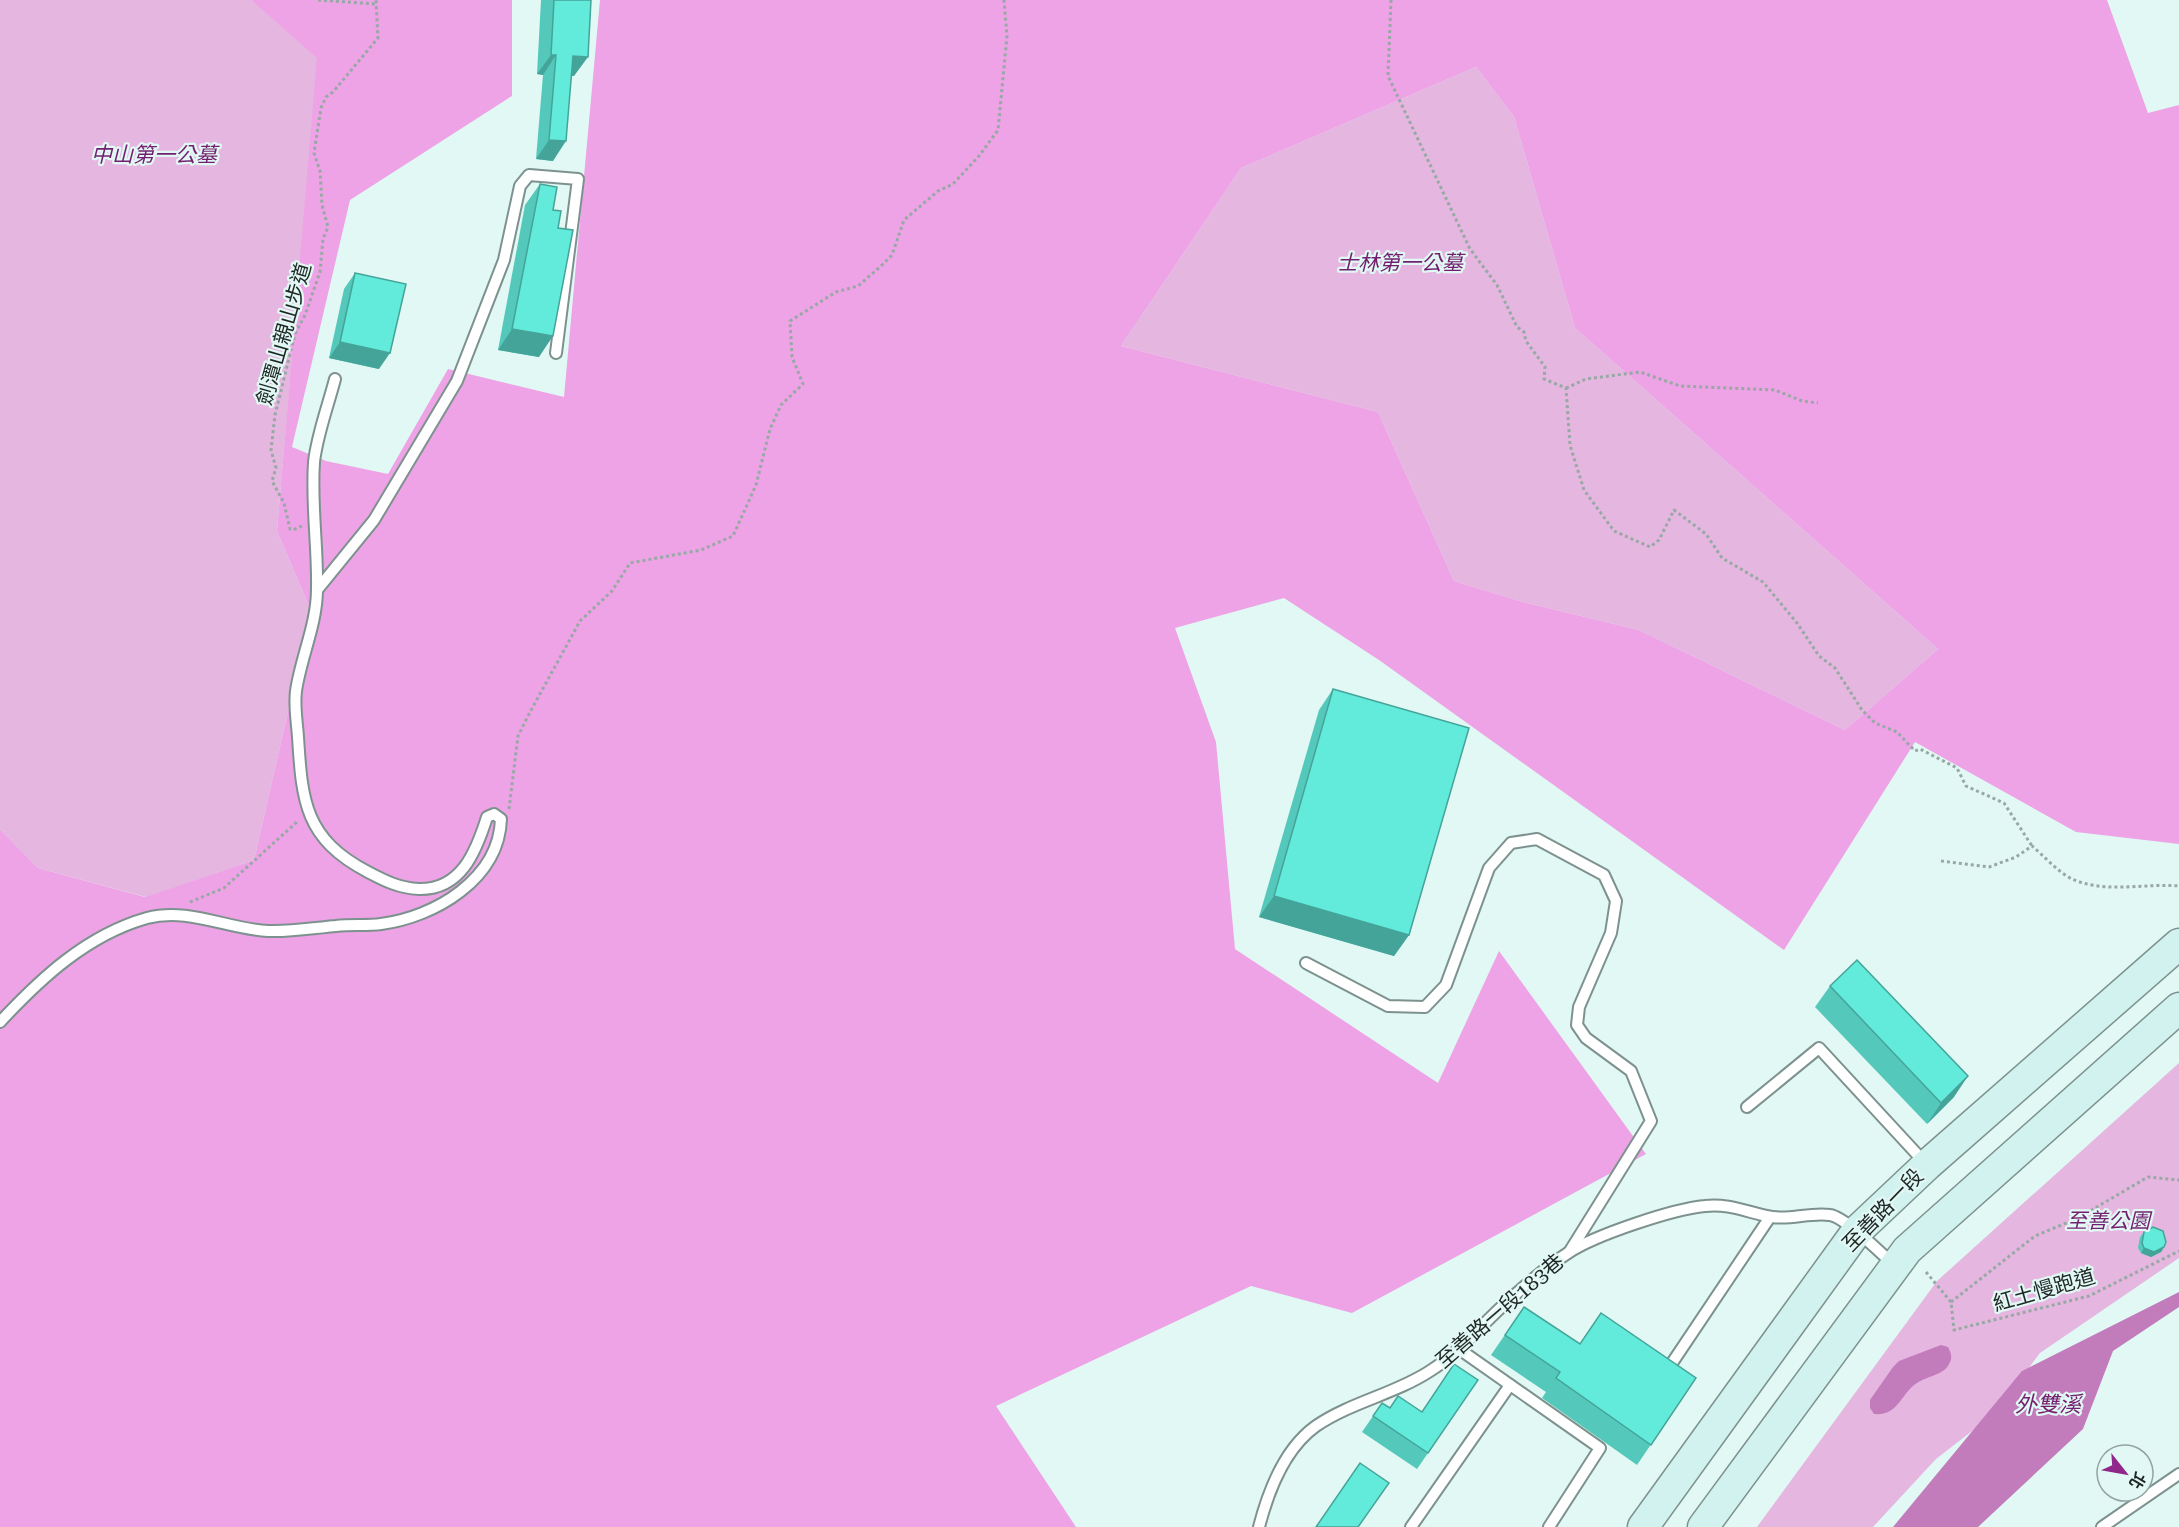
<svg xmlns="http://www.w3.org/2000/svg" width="2179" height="1527" font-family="'Roboto Serif','Noto Sans TC',serif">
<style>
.green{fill:#e5b6df}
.forest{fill:#eda3e5;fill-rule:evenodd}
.water{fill:#c27bbb}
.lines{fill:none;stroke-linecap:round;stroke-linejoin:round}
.lane-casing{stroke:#7d928e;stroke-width:14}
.secondary-casing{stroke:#7d928e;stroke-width:33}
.path{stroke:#98a8a5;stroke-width:3;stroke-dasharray:3 3;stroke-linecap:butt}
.lane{stroke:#fff;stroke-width:10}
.secondary{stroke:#d1f2ee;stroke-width:30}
.wall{fill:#54c9bb}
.shaded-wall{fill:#45a499}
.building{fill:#62eada;stroke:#45a499;stroke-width:1.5}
.labels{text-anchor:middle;stroke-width:4.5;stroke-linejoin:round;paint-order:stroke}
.park-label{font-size:21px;font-style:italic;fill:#731e6e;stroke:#e2f8f4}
.street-label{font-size:21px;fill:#1f2725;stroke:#e2f8f4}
.water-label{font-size:22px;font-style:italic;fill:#731f6e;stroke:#e2f8f4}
</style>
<rect width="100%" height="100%" fill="#e2f8f4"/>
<!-- green -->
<g class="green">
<path d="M 0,0 L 251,0 L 318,58 L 277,531 L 311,611 L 254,860 L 146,897 L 38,868 L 0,829 Z"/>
<path d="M 1476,67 L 1514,117 L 1575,328 L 1938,649 L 1845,730 L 1639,630 L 1523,602 L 1454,581 L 1378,412 L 1121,346 L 1241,168 Z"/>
<path d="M 2179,1063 L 2179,1258 L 2040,1353 L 1994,1414 L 1936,1459 L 1873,1527 L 1757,1527 L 1937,1281 Z"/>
</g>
<!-- forest -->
<path class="forest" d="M 251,0 L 512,0 L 512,96 L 350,200 L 292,447 L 326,461 L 388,474 L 448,369 L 564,397 L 600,0 L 2107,0 L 2148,113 L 2179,105 L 2179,844 L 2076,832 L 1915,742 L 1784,950 L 1379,660 L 1284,598 L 1175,628 L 1216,742 L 1235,949 L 1438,1083 L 1499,951 L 1646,1154 L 1352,1313 L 1251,1286 L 996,1406 L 1076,1527 L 0,1527 L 0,829 L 38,868 L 145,897 L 254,860 L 311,611 L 277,531 L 317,58 ZM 1476,67 L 1514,117 L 1575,328 L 1938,649 L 1845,730 L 1639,630 L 1523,602 L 1454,581 L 1378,412 L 1121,346 L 1241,168 Z"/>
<!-- water -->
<g class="water">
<path d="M 2179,1292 L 2179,1307 L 2113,1351 L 2083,1429 L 1978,1527 L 1893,1527 L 2022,1371 Z"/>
<path d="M 1941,1345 L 1948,1347 C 1951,1353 1953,1358 1949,1364 C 1944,1375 1927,1376 1917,1383 C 1900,1394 1899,1416 1874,1414 L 1870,1408 L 1870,1400 L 1893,1367 L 1899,1361 Z"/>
</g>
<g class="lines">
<defs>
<g id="lane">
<path d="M 317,590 L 374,520 L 457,381 L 504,260 L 520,186 L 529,175 L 578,179 L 556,353"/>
<path d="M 1306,963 L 1388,1006 L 1425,1007 L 1446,985 L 1489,868 L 1511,843 L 1537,839 L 1604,875 L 1616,901 L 1611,933 L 1579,1007 L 1577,1025 L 1586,1038 L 1631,1071 L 1651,1121 L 1570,1251"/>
<path d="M 0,1022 C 41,978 87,935 147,918 C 188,907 227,929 268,931 C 290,932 313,928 336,926 C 351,924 367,926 381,924 C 435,917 499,879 501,819 L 494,814 L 487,817 C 476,852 461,890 419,889 C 399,888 385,881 368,872 C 305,839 302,802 298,737 C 297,722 294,706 296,691 C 301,657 317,624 317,589 C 318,547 311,505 314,462 C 317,435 328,406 335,379"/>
<path d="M 1747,1107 L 1819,1048 L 1927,1165"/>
<path d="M 1459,1349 L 1600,1448 L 1549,1527"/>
<path d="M 1668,1369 L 1770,1217"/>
<path d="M 1259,1527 C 1268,1492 1285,1448 1316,1426 C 1351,1402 1395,1394 1430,1371 C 1460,1352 1482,1324 1508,1301 C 1527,1284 1546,1267 1568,1253 C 1595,1235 1673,1209 1705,1206 C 1729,1203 1749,1213 1772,1217 C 1791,1220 1811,1212 1830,1215 C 1845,1217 1882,1254 1894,1265"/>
<path d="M 1411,1527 L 1510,1385"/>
<path d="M 2102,1527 L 2179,1474"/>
</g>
<g id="secondary">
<path d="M 1643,1527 L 1857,1231 L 1927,1165 L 2179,944"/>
<path d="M 1703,1527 L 1907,1250 L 2179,1008"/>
</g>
</defs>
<!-- lane casing -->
<use href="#lane" class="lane-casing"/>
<!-- secondary casing -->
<use href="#secondary" class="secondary-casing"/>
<!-- path -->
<g class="path">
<path d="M 318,0 L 376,4"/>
<path d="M 1391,0 L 1388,76 L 1470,249 L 1497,285 L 1517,327 L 1524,332 L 1526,341 L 1545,367 L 1544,379 L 1566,388 L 1570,445 L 1584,490 L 1614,531 L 1650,547 L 1659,540 L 1674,510 L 1706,534 L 1722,558 L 1763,582 L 1797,623 L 1819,656 L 1835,668 L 1862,710 L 1875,723 L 1897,732 L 1915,751 L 1920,749 L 1957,768 L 1966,786 L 2004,803 L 2032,846"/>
<path d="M 1566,388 L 1586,379 L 1640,372 L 1680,386 L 1775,390 L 1802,401 L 1818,403"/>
<path d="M 302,526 L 293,530 L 290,529 L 284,503 L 272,481 L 276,468 L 271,450 L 275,415 L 295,334 L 305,315 L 320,272 L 323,239 L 328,227 L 322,205 L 320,171 L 314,153 L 321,108 L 326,97 L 333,92 L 378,38 L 376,0"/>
<path d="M 509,809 L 518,736 L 529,714 L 580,621 L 612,591 L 630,563 L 701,550 L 733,536 L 756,485 L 770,429 L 781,405 L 803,384 L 792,357 L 790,321 L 836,292 L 858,286 L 881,266 L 892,255 L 904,220 L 938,191 L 953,184 L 979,156 L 998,130 L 1007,36 L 1004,0"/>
<path d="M 1941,861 L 1989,867 L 2016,857 L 2032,846 C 2044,856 2058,872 2072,879 C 2106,894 2144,883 2179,886"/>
<path d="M 190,902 L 224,888 L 299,820"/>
<path d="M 1926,1272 L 1951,1302 L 1954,1330 L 2089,1296 L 2179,1251"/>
<path d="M 1951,1302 L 2035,1236 L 2078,1218 L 2148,1177 L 2179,1180"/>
</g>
<!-- lane -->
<use href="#lane" class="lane"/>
<!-- secondary -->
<use href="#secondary" class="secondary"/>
</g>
<!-- wall -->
<g class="wall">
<path d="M 541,0 L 591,0 L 574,76 L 572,76 L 553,161 L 536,159 L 543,75 L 537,74 Z"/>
<path d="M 540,184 L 553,210 L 539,357 L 498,350 L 525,205 Z"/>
<path d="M 355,273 L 379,369 L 329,358 L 344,289 Z"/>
<path d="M 1333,689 L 1409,935 L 1394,956 L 1259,917 L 1319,710 Z"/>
<path d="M 1830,986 L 1954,1097 L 1927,1124 L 1815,1007 Z"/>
<path d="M 2144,1232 L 2164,1247 L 2161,1252 L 2151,1257 L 2141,1253 L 2138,1248 L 2140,1237 Z"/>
<path d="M 1524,1307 L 1579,1344 L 1696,1378 L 1637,1465 L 1542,1398 L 1546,1392 L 1491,1355 Z"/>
<path d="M 1478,1380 L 1417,1469 L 1362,1432 L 1382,1403 L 1389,1408 L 1422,1412 Z"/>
</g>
<!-- shaded-wall -->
<g class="shaded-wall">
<path d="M 551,55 L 556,55 L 543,75 L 537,74 Z"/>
<path d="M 573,56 L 588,57 L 574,76 L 560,75 Z"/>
<path d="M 549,140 L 566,141 L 553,161 L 536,159 Z"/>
<path d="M 512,329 L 553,336 L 539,357 L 498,350 Z"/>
<path d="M 340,342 L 390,353 L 379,369 L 329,358 Z"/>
<path d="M 1274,896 L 1409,935 L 1394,956 L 1259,917 Z"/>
<path d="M 1968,1076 L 1954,1097 L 1927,1124 L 1941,1103 Z"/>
<path d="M 2164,1247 L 2161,1252 L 2151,1257 L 2141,1253 L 2144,1248 Z"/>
</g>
<!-- building -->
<g class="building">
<path d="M 554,0 L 591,0 L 588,57 L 573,56 L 566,141 L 549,140 L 556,55 L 551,55 Z"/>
<path d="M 540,184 L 557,187 L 553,210 L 561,211 L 558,228 L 573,230 L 553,336 L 512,329 Z"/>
<path d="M 355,273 L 406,284 L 390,353 L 340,342 Z"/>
<path d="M 1333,689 L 1469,728 L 1409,935 L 1274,896 Z"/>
<path d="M 1857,960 L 1968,1076 L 1941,1103 L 1830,986 Z"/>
<path d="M 2153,1227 L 2163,1231 L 2166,1242 L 2164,1247 L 2154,1252 L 2144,1248 L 2142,1243 L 2144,1232 Z"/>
<path d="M 1524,1307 L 1580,1344 L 1601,1313 L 1696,1378 L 1651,1445 L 1556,1378 L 1560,1372 L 1505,1335 Z"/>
<path d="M 1454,1364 L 1478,1380 L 1428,1453 L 1373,1416 L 1382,1403 L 1390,1408 L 1398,1396 L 1422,1412 Z"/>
<path d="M 1360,1463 L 1389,1483 L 1358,1527 L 1316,1527 Z"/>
</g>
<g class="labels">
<!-- park labels -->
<g class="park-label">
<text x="154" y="162">中山第一公墓</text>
<text x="1400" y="270">士林第一公墓</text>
<text x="2108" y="1228">至善公園</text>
</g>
<!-- street labels -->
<g class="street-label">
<text transform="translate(284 334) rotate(-74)" y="7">劍潭山親山步道</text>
<text transform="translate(1883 1210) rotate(-46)" y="7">至善路一段</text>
<text transform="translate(2044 1290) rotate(-16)" y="7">紅土慢跑道</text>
<text transform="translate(1500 1311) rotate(-41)" y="7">至善路一段183巷</text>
</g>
<!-- water labels -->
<g class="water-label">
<text x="2048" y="1412">外雙溪</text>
</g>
</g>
<!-- north arrow -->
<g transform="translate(2125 1473) rotate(121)"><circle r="28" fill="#e2f8f4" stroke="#94a4a1" stroke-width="1.5"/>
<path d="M0-4.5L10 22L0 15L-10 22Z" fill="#90278b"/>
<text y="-9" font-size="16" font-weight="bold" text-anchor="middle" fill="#1f2725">北</text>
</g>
</svg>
